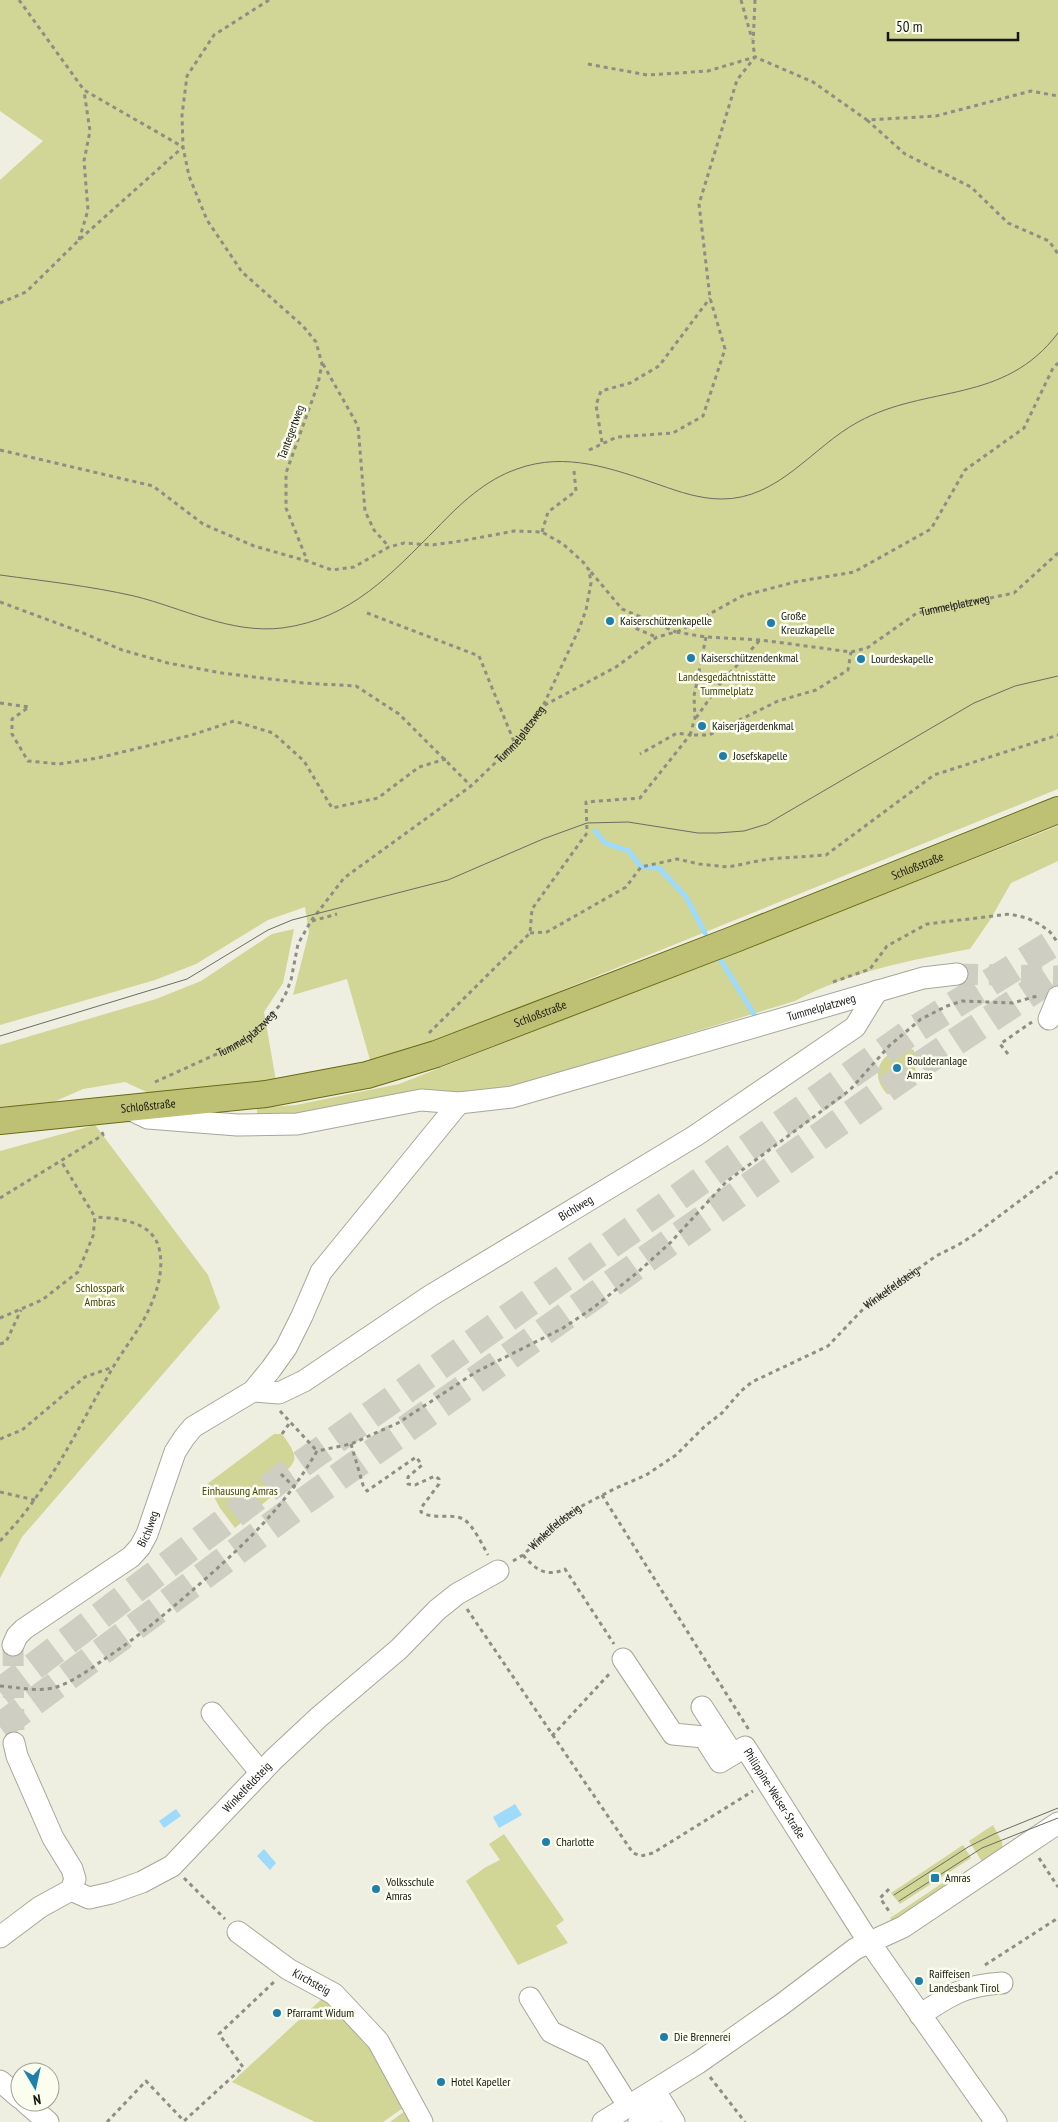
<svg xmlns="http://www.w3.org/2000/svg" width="1058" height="2122" font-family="'PT Sans Narrow',sans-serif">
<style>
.green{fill:#d1d596}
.water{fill:#9ddafb}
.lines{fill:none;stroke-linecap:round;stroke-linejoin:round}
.stream{stroke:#9ddafb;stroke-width:5}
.minor-tunnel{stroke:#cecfc2;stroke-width:21;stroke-dasharray:21 11;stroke-linecap:butt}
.highway-tunnel{stroke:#cecfc2;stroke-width:28;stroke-dasharray:28 14;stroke-linecap:butt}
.minor-casing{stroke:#a6a799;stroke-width:23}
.major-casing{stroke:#686a15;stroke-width:28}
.path{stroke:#8d8e84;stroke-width:3;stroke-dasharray:4 4;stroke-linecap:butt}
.minor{stroke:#fff;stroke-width:21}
.major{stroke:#bec073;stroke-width:26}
.tram{stroke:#6c6d64;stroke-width:1}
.poi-dot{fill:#1c80ab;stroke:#fbfdee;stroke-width:2}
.labels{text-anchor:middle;stroke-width:5;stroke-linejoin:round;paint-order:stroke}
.street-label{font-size:12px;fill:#171813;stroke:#fbfdee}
.poi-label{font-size:12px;fill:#171813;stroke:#fbfdee;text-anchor:start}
.park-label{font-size:12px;fill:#424409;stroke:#fbfdee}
</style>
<rect width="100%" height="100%" fill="#eeefe1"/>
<!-- green -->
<g class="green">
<path d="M 0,0 L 1058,0 L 1058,789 L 429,1044 L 370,1060 L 347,979 L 293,995 L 309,932 L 305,907 L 268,920 L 196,964 L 155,980 L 0,1025 L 0,180 L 43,141 L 0,111 Z"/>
<path d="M 1058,826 L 1058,861 L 1011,883 L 990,920 L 970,949 C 911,960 848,972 795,1001 L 498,1092 L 301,1117 L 257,1118 L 257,1108 L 296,1105 L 399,1084 Z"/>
<path d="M 294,929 L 283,983 L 264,1012 L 276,1081 L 151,1094 L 125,1082 L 83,1089 L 49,1104 L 0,1107 L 0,1045 L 156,999 L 201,981 L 272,934 Z"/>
<path d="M 907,1048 L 914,1050 L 914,1065 L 917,1073 C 911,1086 901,1094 887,1094 C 868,1073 881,1051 907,1048 Z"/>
<path d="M 95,1125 L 208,1275 L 220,1308 L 22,1537 L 0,1578 L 0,1151 Z"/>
<path d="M 274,1434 L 282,1434 C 297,1455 301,1461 279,1476 L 279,1490 L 235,1528 L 220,1508 L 207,1484 Z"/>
<path d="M 993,1825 L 1002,1842 L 1003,1851 L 983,1863 L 969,1841 Z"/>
<path d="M 504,1834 L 564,1920 L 556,1926 L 568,1943 L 518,1965 L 466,1881 L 486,1867 L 500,1860 L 489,1844 Z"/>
<path d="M 963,1845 L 971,1858 L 900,1904 L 891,1893 Z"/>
<path d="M 947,1880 L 951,1885 L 898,1921 L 892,1921 L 890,1918 Z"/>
<path d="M 326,1995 L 372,2043 L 403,2108 L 383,2122 L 315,2122 L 232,2082 Z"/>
<path d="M 405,2111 L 412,2122 L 390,2122 Z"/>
</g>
<!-- water -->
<g class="water">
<path d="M 515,1804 L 522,1815 L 499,1828 L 493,1817 Z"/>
<path d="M 176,1809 L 181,1816 L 164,1828 L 159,1821 Z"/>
<path d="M 264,1849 L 276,1863 L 270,1870 L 257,1856 Z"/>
</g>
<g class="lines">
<!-- stream -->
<g class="stream">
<path d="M 595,831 L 605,843 L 629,851 L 641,867 L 659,868 L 686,897 L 705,933"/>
<path d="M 720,959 L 757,1019"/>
</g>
<!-- minor-tunnel -->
<g class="minor-tunnel">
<path d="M 957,974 L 1058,976"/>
<path d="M 13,1645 L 14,1743"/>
</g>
<!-- highway-tunnel -->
<g class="highway-tunnel">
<path d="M 0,1692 L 286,1475 L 911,1032 L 1058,940"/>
<path d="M 0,1727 L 303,1502 L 919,1066 L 1058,974"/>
</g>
<defs>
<g id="minor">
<path d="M 1049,1019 L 1058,997"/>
<path id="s3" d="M 129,1109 L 148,1118 L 237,1125 L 297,1124 L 421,1100 L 459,1103 L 512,1097 L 923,978 L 957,974"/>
<path id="s4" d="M 253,1391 L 279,1393 L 304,1381 L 430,1296 L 695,1136 L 855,1027 L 877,991"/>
<path id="s5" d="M 13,1645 L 17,1636 L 24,1629 L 131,1557 L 140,1547 L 147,1534 L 175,1452 L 184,1438 L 193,1427 L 253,1391 L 271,1369 L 286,1348 L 302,1316 L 321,1272 L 459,1103"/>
<path id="s6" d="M 623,1659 L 673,1734 L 704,1737 L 720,1762 L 745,1747 L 863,1933 L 996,2122"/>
<path d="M 702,1707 L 730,1750"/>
<path d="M 212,1713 L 261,1773"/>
<path id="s7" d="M 71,1890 L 89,1898 L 111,1893 L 142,1882 L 172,1866 L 274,1759 L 319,1717 L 399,1649 L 437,1610 L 457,1594 L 498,1571"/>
<path id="s8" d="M 238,1932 L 288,1969 L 334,1994 L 378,2041 L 422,2122"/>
<path d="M 0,1937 L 40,1907 L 71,1890 L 75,1879 L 72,1869 L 53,1838 L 17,1756 L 14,1743"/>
<path d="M 530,1998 L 551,2032 L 595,2053 L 629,2107"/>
<path d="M 920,2015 C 950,1995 965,1985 1002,1983"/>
<path d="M 0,2081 L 20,2098"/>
<path d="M 655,2091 L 674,2122"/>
<path d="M 25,2102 L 48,2122"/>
<path d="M 603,2122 L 698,2063 L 781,2005 L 855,1949 L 903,1927 L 1058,1823"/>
<path d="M 639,2122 L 665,2107"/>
</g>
<g id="major">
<path id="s9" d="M 0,1121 L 266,1094 L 367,1075 L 436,1054 L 735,939 L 1058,810"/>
</g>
</defs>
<!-- minor casing -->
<use href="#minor" class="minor-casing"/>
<!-- major casing -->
<use href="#major" class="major-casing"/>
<!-- path -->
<g class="path">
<path d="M 19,0 L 84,90 L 183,147"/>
<path d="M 269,0 L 214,35 L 187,76 L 182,115 L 183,147 L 189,176 L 207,220 L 242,272 L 303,326 L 316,342 L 322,364 L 318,384 L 286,473 L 286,508 L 307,560"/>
<path d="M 741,0 L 752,39"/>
<path d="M 588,64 L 647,75 L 708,71 L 755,57 L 813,82 L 867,120 L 936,116 L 1031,91 L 1058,96"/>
<path d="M 867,120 L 905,154 L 971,187 L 1008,223 L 1049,241 L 1058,254"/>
<path d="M 79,240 L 88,210 L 84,161 L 90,131 L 84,91"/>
<path d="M 0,303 L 26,292 L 79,240 L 183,147"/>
<path d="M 323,364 L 358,426 L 365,511 L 374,530 L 389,547"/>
<path d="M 602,442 L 596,405 L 601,391 L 630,383 L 659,366 L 710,298"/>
<path d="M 0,450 L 153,486 L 203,524 L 254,546 L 307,561 L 332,570 L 354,567 L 389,547 L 404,543 L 432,545 L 461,541 L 514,531 L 542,532 L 563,544 L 583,562 L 589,570 L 591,583 L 586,610 L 579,629 L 543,706"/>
<path d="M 589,450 L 617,437 L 673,433 L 703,416 L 725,349 L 710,298 L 699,204 L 737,80 L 755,57 L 753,45 L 755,0"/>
<path d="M 542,532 L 548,512 L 576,491 L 574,471"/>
<path d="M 591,572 L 622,609 L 676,632"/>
<path d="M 0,602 L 81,632 L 122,650 L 168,663 L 222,673 L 303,683 L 356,686 L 399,714 L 471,786"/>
<path d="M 367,613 L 479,656 L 515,744"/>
<path d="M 621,622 L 656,637"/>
<path d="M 677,632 L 742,596 L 795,582 L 854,572 L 931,529 L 965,470 L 1024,428 L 1053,368 L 1058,363"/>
<path d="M 706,637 L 694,696 L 695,718 L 690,735 L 709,735 L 778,701 L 816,690 L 848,670 L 851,652"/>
<path d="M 0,703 L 29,707 L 12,719 L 12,734 L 28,761 L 59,764 L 98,758 L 192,735 L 234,721 L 273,733 L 304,761 L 332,808 L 378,798 L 419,767 L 446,759"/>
<path d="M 696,718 L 719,685 L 760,640"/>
<path d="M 312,921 L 337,914"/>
<path d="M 530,933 L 547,932 L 626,887 L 641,867 L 677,859 L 699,864 L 728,867 L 768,859 L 826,855 L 934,775 L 1058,735"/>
<path d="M 833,982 L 870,969 L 887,946 L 927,924 L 1010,914 L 1027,918 L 1041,925 L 1050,932 L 1058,943"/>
<path d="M 429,1033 L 530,933 L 532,909 L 587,833 L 586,802 L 640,798 L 690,735 L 677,733 L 640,754"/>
<path d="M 1008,1054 L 1000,1044 L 1032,1022"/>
<path id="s1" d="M 155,1082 L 230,1048 L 249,1037 L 264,1023 L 279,1006 L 286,993 L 291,980 L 298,944 L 311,921 L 344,878 L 471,786 L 515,744 L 543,706 L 616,667 L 657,637 L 676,632 L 706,637 L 761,640 L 851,652 L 867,648 L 917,613 L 1014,593 L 1058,553"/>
<path d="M 0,1198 L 103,1135 L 102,1132"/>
<path d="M 0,1318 L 42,1300 L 78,1272 L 93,1236 L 95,1217 L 61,1161"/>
<path d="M 0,1344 L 6,1342 L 21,1310"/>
<path d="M 280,1411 L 317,1451"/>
<path d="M 282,1434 L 291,1421"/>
<path d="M 0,1439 L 22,1430 L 85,1377 L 113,1367"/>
<path d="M 351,1444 L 363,1485 L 367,1491 L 416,1457 L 422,1465 L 408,1477 L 408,1484 L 415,1485 L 435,1476 L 439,1479 L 439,1484 L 421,1508 L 421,1512 C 433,1520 451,1513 463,1519 C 472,1523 483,1546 488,1555"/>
<path d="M 281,1474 L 295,1488"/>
<path d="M 0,1492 L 35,1500"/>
<path d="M 602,1495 L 749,1730"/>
<path d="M 0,1541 C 12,1528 24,1515 34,1500 C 64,1460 87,1412 112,1369 C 124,1348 140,1330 150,1307 C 158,1289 164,1268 159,1248 C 152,1221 118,1218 95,1217"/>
<path d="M 523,1555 C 535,1569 546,1578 565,1569 L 614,1644"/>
<path id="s2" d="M 513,1561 L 523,1555 L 556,1524 L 578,1508 L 616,1488 L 646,1475 L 676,1455 L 705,1426 L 722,1413 L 741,1391 L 752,1382 L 828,1346 L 866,1306 L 936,1256 L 958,1245 L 974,1235 L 1058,1172"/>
<path d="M 467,1609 L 633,1853 L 641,1856 L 653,1853 L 753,1791"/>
<path d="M 0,1686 C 18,1687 35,1692 53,1688 C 72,1683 90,1669 106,1658 C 141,1635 171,1609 202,1582 C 248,1541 286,1505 317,1451 L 351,1444 L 398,1423 L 476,1372 L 563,1328 L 593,1308 L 638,1272 L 670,1243 L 726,1182 L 850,1090 L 889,1046 L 921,1019 L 947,1006 L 962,1001 L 1013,1003 L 1037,996"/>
<path d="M 552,1736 L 611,1672"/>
<path d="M 1039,1858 L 1058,1887"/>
<path d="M 184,1878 L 225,1919"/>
<path d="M 889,1889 L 880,1898 L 891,1914"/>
<path d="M 985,1965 L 1058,1918"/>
<path d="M 710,2077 L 745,2122"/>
<path d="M 107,2122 L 146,2081 L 184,2121 L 243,2067 L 219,2034 L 275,1981"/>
</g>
<!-- minor -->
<use href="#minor" class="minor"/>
<!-- major -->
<use href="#major" class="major"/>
<!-- tram -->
<g class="tram">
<path d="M 0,575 C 44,581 90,586 134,596 C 183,608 230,634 282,628 C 351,619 391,574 437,528 C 460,504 485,480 517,469 C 566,451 613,469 660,485 C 680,492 700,499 722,499 C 779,499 812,447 858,422 C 927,384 1004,405 1058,333"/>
<path d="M 0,1036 L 187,979 L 268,930 L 292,920 L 448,880 L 543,839 L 587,823 L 628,822 L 698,833 L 717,833 L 744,831 L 767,824 L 974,703 L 1015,686 L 1058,676"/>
<path d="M 894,1895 L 968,1847 L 994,1834 L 1058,1808"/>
<path d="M 899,1901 L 982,1848 L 1058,1818"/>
</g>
</g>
<!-- markers -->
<g class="poi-dot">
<circle cx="610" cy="621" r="5"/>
<circle cx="771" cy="623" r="5"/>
<circle cx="691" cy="658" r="5"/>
<circle cx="861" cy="659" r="5"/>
<circle cx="702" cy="726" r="5"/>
<circle cx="723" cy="756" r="5"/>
<circle cx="897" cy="1068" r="5"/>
<circle cx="546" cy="1842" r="5"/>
<rect x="930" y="1873" width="10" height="10" rx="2.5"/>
<circle cx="376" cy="1889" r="5"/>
<circle cx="919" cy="1981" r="5"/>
<circle cx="277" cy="2013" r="5"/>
<circle cx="664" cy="2037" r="5"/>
<circle cx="441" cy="2082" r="5"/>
</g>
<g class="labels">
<!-- street labels -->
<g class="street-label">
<text transform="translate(291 432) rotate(-70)" y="4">Tantegertweg</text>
<text dy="4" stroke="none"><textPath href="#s1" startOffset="1004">Tummelplatzweg</textPath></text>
<text dy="4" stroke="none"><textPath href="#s1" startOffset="522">Tummelplatzweg</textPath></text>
<text dy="4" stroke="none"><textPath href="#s9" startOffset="959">Schloßstraße</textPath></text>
<text dy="4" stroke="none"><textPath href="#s3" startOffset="710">Tummelplatzweg</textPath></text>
<text dy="4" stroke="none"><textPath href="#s9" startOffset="554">Schloßstraße</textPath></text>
<text dy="4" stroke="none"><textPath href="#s1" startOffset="104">Tummelplatzweg</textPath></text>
<text dy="4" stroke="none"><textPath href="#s9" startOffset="149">Schloßstraße</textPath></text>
<text dy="4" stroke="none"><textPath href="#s4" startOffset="376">Bichlweg</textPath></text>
<text dy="4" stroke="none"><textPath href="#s2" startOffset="472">Winkelfeldsteig</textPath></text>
<text dy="4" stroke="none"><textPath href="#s5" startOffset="182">Bichlweg</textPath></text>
<text dy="4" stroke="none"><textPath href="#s2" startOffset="54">Winkelfeldsteig</textPath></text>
<text dy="4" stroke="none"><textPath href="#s7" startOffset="218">Winkelfeldsteig</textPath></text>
<text dy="4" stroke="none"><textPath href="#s6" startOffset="235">Philippine-Welser-Straße</textPath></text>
<text dy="4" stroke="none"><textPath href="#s8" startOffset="89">Kirchsteig</textPath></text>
</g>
<!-- poi labels -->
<g class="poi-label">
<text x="781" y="620">Große<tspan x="781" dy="14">Kreuzkapelle</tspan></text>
<text x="620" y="625">Kaiserschützenkapelle</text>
<text x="701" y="662">Kaiserschützendenkmal</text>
<text x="871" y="663">Lourdeskapelle</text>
<text x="712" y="730">Kaiserjägerdenkmal</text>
<text x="733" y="760">Josefskapelle</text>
<text x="907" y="1065">Boulderanlage<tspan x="907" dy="14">Amras</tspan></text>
<text x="556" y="1846">Charlotte</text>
<text x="945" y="1882">Amras</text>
<text x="386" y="1886">Volksschule<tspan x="386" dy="14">Amras</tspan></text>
<text x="929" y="1978">Raiffeisen<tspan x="929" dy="14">Landesbank Tirol</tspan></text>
<text x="287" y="2017">Pfarramt Widum</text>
<text x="674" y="2041">Die Brennerei</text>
<text x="451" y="2086">Hotel Kapeller</text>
</g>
<!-- park labels -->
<g class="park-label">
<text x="727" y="681">Landesgedächtnisstätte<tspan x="727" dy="14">Tummelplatz</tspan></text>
<text x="100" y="1292">Schlosspark<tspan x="100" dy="14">Ambras</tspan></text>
<text x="240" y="1495">Einhausung Amras</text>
</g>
</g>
<!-- north arrow -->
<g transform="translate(35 2087) rotate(171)"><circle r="24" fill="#fbfdee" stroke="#a0a196"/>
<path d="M0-4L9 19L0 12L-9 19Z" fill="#1c80ab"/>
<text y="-8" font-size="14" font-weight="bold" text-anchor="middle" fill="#171813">N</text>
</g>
<!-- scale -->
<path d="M888 32v8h130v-8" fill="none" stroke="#171813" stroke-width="2.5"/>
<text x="896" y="32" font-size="15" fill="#171813" stroke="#fbfdee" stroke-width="4" paint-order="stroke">50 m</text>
</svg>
